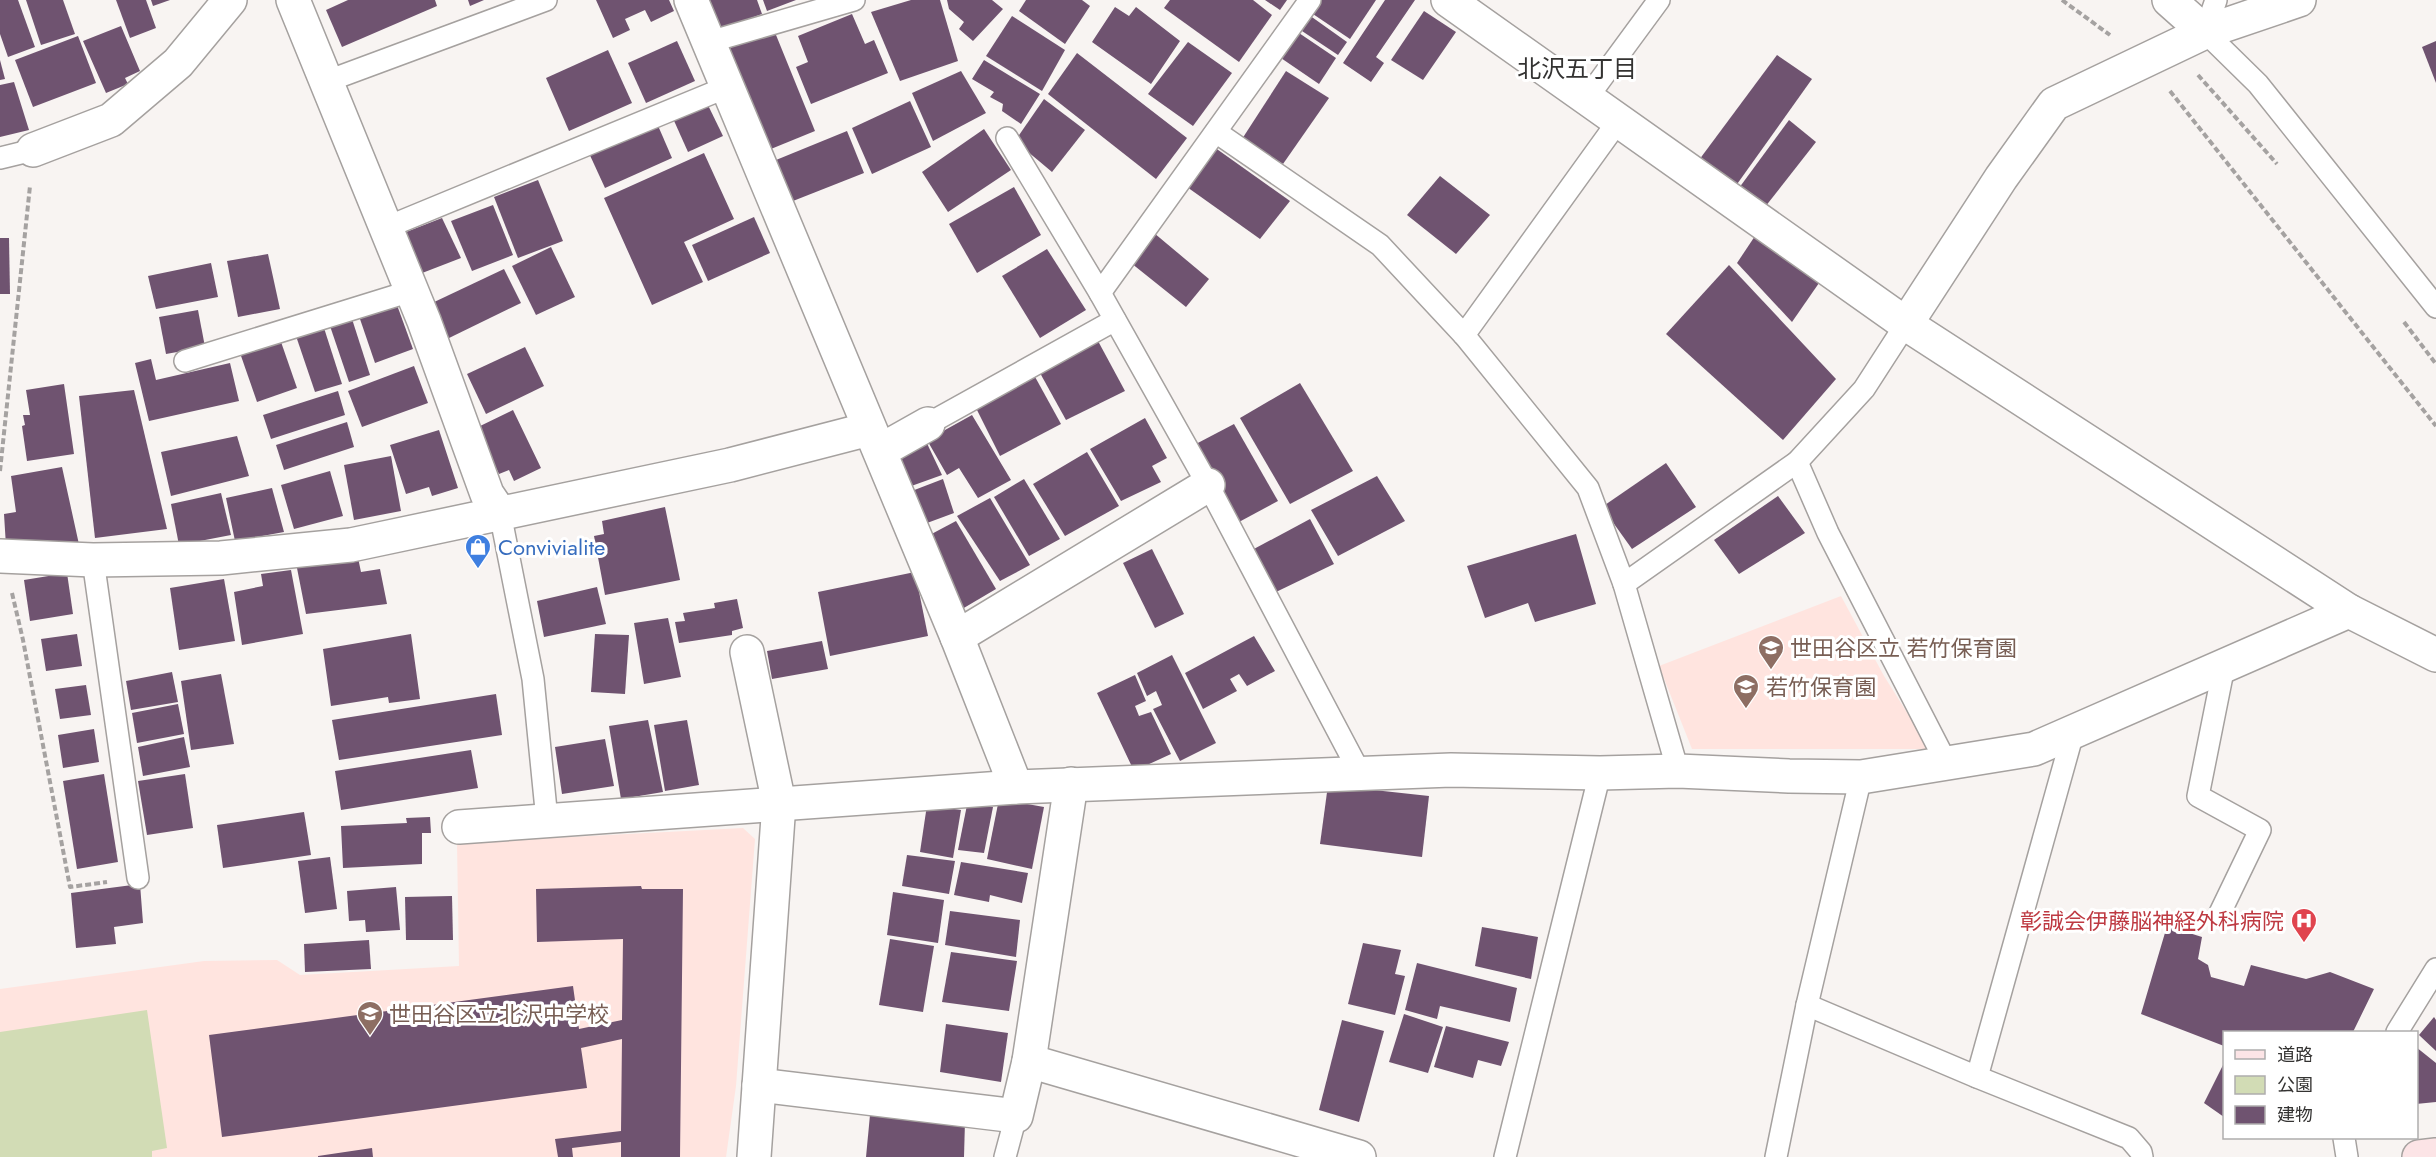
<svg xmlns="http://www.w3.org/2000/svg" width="2436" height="1157" font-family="Jost,'Noto Sans JP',sans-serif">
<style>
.education{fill:#ffe4df}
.green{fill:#d2dcb5}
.building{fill:#6f5370}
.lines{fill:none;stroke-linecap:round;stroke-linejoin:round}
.lane-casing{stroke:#a5a19f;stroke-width:24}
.street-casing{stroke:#a5a19f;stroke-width:36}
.secondary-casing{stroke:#a5a19f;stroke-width:36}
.path{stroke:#a5a2a1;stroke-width:4;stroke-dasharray:6 3;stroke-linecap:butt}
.lane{stroke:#fff;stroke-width:21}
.street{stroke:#fff;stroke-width:33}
.secondary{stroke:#fce4e6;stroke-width:33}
.labels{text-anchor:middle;stroke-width:6;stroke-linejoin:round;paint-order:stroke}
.shop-label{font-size:22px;fill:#366cbe;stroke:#fff;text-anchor:start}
.education-label{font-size:22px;fill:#785e54;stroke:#fff;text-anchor:start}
.health-label{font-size:22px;fill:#be3a42;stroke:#fff;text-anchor:end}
.neighbourhood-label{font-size:24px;fill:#343332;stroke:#fff}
</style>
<rect width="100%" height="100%" fill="#f8f4f2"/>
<!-- education -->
<g class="education">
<path d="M 1841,596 L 1884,676 L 1930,749 L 1692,749 L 1659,666 Z"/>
<path d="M 743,828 L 755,839 L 736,1086 L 726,1157 L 0,1157 L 0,989 L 204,961 L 277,960 L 300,975 L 459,966 L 457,843 Z"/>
</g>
<!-- green -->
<path class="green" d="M 147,1010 L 167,1148 L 152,1151 L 152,1157 L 0,1157 L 0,1032 Z"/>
<!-- building -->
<g class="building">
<path d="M 0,0 L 18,0 L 35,47 L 8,57 L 0,34 Z"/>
<path d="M 26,0 L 63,0 L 75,34 L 41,45 Z"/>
<path d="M 116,0 L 146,0 L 156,28 L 130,38 Z"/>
<path d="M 151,0 L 170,0 L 153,6 Z"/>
<path d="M 348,0 L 435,0 L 437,6 L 342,47 L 326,10 Z"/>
<path d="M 468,0 L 484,0 L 470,6 Z"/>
<path d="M 596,0 L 669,0 L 674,11 L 651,22 L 645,10 L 625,19 L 630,30 L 613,38 Z"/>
<path d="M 699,0 L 757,0 L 762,14 L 712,32 Z"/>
<path d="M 763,0 L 796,0 L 767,11 Z"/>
<path d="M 911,0 L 940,0 L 958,61 L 900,81 L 871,12 Z"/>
<path d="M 947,0 L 992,0 L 1003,9 L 973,41 L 959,29 L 964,22 L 949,9 Z"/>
<path d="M 1026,0 L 1082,0 L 1090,6 L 1065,44 L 1019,11 Z"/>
<path d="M 1170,0 L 1253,0 L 1272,15 L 1239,62 L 1164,8 Z"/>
<path d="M 1265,0 L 1287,0 L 1280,10 Z"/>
<path d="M 1318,0 L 1376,0 L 1350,39 L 1310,12 Z"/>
<path d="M 1385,0 L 1415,0 L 1376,57 L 1384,63 L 1371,82 L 1343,63 Z"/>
<path d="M 1115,7 L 1129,16 L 1136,7 L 1180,41 L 1151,84 L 1092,42 Z"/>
<path d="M 1424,11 L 1456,32 L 1423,80 L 1391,60 Z"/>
<path d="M 852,14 L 865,44 L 874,40 L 888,73 L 811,104 L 796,67 L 808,62 L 798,36 Z"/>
<path d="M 1309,15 L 1347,42 L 1338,55 L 1299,29 Z"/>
<path d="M 1012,16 L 1065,50 L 1042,91 L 986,56 Z"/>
<path d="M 121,26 L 140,71 L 125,78 L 128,84 L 106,93 L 83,41 Z"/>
<path d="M 774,30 L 815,131 L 766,151 L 725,50 Z"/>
<path d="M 1296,31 L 1336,58 L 1319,84 L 1278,56 Z"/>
<path d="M 78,36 L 96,83 L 33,107 L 15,60 Z"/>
<path d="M 677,41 L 695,81 L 646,103 L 628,63 Z"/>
<path d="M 2436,41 L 2436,83 L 2422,47 Z"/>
<path d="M 1188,42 L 1232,73 L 1193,126 L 1148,94 Z"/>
<path d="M 608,50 L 632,103 L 569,131 L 546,78 Z"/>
<path d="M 1077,53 L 1187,138 L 1156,179 L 1048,94 Z"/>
<path d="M 1777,55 L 1812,79 L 1735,187 L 1699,160 Z"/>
<path d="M 0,60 L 5,79 L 0,80 Z"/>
<path d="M 984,60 L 1040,94 L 1021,124 L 1002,111 L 1003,104 L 990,97 L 994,92 L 972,79 Z"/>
<path d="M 961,71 L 986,113 L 933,141 L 912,93 Z"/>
<path d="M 1286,71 L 1329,98 L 1283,164 L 1242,139 Z"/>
<path d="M 14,82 L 29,130 L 0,137 L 0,85 Z"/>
<path d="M 705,99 L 723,136 L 688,152 L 671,114 Z"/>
<path d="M 1044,99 L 1085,130 L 1052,172 L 1015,141 Z"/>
<path d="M 910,101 L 931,147 L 872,174 L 852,128 Z"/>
<path d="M 1789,120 L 1816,142 L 1765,207 L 1739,188 Z"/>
<path d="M 656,121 L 672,158 L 605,188 L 588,151 Z"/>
<path d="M 984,129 L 1011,170 L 948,212 L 922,172 Z"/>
<path d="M 847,131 L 864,173 L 793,201 L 776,160 Z"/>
<path d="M 1214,147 L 1290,201 L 1260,239 L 1187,187 Z"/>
<path d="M 704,153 L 734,219 L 684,242 L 703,282 L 652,305 L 604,198 Z"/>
<path d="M 1440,176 L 1490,215 L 1456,254 L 1407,215 Z"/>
<path d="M 538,180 L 563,241 L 518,258 L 494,197 Z"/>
<path d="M 1014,187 L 1041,235 L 977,273 L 949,224 Z"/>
<path d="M 493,205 L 513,255 L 472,271 L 451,221 Z"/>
<path d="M 754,217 L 770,253 L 708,281 L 692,245 Z"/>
<path d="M 442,218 L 461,258 L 417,275 L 401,234 Z"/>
<path d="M 1154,233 L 1209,279 L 1186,307 L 1131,263 Z"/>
<path d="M 1755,236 L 1819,283 L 1792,322 L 1737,263 Z"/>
<path d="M 0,238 L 9,238 L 10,294 L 0,294 Z"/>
<path d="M 551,247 L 575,297 L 536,315 L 512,266 Z"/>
<path d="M 1047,249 L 1086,310 L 1040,338 L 1002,276 Z"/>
<path d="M 268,254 L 280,309 L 238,317 L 227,261 Z"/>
<path d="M 211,263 L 218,297 L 156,309 L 148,276 Z"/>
<path d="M 1729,265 L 1836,379 L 1783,440 L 1666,334 Z"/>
<path d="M 504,269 L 521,303 L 447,339 L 430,304 Z"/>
<path d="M 397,305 L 413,349 L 375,363 L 360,319 Z"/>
<path d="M 198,310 L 205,347 L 166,354 L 159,317 Z"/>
<path d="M 352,319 L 370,375 L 349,382 L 330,326 Z"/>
<path d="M 324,328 L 342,384 L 315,392 L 296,336 Z"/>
<path d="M 280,339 L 297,388 L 257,402 L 240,353 Z"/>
<path d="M 1098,341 L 1125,391 L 1066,420 L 1040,373 Z"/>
<path d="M 525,347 L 544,386 L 486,414 L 467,374 Z"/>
<path d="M 151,359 L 156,380 L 230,363 L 239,401 L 149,421 L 135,363 Z"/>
<path d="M 414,366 L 428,403 L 362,427 L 348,391 Z"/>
<path d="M 1034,375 L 1061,424 L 1000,456 L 976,408 Z"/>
<path d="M 1300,383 L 1353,471 L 1290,504 L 1240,418 Z"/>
<path d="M 64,384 L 74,454 L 27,461 L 22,426 L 25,425 L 23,415 L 30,415 L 26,390 Z"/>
<path d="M 134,390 L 167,529 L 95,538 L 79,396 Z"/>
<path d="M 338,391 L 345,415 L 271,439 L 263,415 Z"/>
<path d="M 513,410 L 541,468 L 514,481 L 509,470 L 499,474 L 476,428 Z"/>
<path d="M 972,415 L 1011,480 L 978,498 L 959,468 L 947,475 L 927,440 Z"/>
<path d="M 1145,418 L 1167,458 L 1152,466 L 1161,482 L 1121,501 L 1090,449 Z"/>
<path d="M 347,422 L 354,447 L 284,470 L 276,445 Z"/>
<path d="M 1234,424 L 1278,501 L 1239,522 L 1194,445 Z"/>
<path d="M 439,430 L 458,488 L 432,496 L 429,487 L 406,494 L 390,445 Z"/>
<path d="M 923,435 L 942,475 L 903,489 L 887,454 Z"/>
<path d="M 237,436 L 249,476 L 171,496 L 161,452 Z"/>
<path d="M 1087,452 L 1119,506 L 1065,536 L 1033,484 Z"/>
<path d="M 391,456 L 401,511 L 354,520 L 344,465 Z"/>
<path d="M 1666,463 L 1696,507 L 1632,549 L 1602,507 Z"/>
<path d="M 62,467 L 80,549 L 6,546 L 4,514 L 16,512 L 11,476 Z"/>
<path d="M 330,471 L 343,516 L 294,529 L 281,485 Z"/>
<path d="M 1377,476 L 1405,521 L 1338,556 L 1311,510 Z"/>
<path d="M 943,479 L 954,513 L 919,526 L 904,494 Z"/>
<path d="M 1024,479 L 1060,539 L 1029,556 L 994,497 Z"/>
<path d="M 272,488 L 284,532 L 235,541 L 226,498 Z"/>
<path d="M 221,493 L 231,535 L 179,545 L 171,504 Z"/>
<path d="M 1778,496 L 1805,533 L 1739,574 L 1714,540 Z"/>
<path d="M 990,498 L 1030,565 L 1000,581 L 957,516 Z"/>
<path d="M 665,507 L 680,580 L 605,595 L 594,536 L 604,534 L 602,521 Z"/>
<path d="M 1310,519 L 1334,564 L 1276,592 L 1252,550 Z"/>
<path d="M 956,521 L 996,589 L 957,612 L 924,538 Z"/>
<path d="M 1576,534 L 1596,604 L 1535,622 L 1528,603 L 1485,618 L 1467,566 Z"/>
<path d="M 1152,549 L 1184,614 L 1155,628 L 1123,563 Z"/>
<path d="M 357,553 L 361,572 L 380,569 L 387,604 L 306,614 L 296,563 Z"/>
<path d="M 291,570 L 303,634 L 242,645 L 234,592 L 263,586 L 261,574 Z"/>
<path d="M 915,572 L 928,636 L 830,656 L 818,592 Z"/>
<path d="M 67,573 L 73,614 L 30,621 L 24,580 Z"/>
<path d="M 224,579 L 235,641 L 179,650 L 170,588 Z"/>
<path d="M 597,587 L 606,624 L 544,637 L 537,601 Z"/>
<path d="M 737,599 L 743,628 L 732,631 L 732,635 L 679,643 L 675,622 L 685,621 L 683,613 L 715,608 L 714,603 Z"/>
<path d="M 668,618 L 681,677 L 644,684 L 634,623 Z"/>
<path d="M 77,634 L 82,666 L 46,671 L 41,639 Z"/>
<path d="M 411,634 L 420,699 L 389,703 L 388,697 L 331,706 L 323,649 Z"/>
<path d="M 595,634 L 629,635 L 625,694 L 591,692 Z"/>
<path d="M 1254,636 L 1275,671 L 1247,686 L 1239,674 L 1230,679 L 1237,691 L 1203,709 L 1185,673 Z"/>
<path d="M 822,641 L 828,669 L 772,679 L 767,651 Z"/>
<path d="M 1172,655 L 1216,743 L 1180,761 L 1153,709 L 1162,705 L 1156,691 L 1147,696 L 1137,673 Z"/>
<path d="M 172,672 L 178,702 L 131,710 L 126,681 Z"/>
<path d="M 221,674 L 234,744 L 191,750 L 181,681 Z"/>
<path d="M 1135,675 L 1146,701 L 1135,706 L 1139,716 L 1151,712 L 1171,754 L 1134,771 L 1097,693 Z"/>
<path d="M 86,685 L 91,715 L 60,719 L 55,689 Z"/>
<path d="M 496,694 L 502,735 L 339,760 L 332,720 Z"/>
<path d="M 178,704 L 184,734 L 137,743 L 132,713 Z"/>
<path d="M 648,720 L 663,792 L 621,799 L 609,726 Z"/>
<path d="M 687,720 L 699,785 L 665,791 L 654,725 Z"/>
<path d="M 94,729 L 99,762 L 63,768 L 58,735 Z"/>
<path d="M 184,737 L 190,767 L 143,776 L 138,747 Z"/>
<path d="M 605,739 L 614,786 L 562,794 L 555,747 Z"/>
<path d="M 471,750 L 478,788 L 341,810 L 335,771 Z"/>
<path d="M 104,774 L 118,862 L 77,869 L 63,781 Z"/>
<path d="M 185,774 L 193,828 L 147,835 L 138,781 Z"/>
<path d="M 1328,785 L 1429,796 L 1422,857 L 1320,844 Z"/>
<path d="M 999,799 L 1044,807 L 1032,869 L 987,859 Z"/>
<path d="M 927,805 L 961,810 L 953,858 L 920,852 Z"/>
<path d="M 967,805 L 993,807 L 984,853 L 958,850 Z"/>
<path d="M 304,812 L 311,855 L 223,868 L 217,825 Z"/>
<path d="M 430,817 L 431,833 L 422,833 L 422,864 L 343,868 L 341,826 L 407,823 L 406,818 Z"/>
<path d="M 907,855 L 955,861 L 949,894 L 902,886 Z"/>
<path d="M 330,857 L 337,909 L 305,913 L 298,861 Z"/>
<path d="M 961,862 L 1028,873 L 1022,903 L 990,895 L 989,902 L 954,895 Z"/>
<path d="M 140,884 L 143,923 L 114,927 L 116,944 L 76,948 L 71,893 Z"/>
<path d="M 641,886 L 642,889 L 683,889 L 680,1157 L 621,1157 L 621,1142 L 572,1148 L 573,1157 L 558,1157 L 555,1139 L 621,1131 L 622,1039 L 581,1048 L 587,1088 L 222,1137 L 209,1035 L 573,986 L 579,1029 L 622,1020 L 623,939 L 537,942 L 536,889 Z"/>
<path d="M 396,887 L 400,930 L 366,932 L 365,920 L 349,921 L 347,891 Z"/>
<path d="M 893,892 L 944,900 L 938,943 L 887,935 Z"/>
<path d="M 452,896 L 453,940 L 406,940 L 405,897 Z"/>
<path d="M 950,911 L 1020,920 L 1016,957 L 945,945 Z"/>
<path d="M 2167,926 L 2202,937 L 2198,959 L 2208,965 L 2211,977 L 2244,986 L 2251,965 L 2306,979 L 2330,972 L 2374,989 L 2353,1032 L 2224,1032 L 2224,1046 L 2141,1014 Z"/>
<path d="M 1482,927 L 1538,937 L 1531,979 L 1475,966 Z"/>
<path d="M 890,939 L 934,946 L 923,1012 L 879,1005 Z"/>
<path d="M 369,940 L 371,969 L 305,972 L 304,944 Z"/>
<path d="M 1363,943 L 1401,950 L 1395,974 L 1405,976 L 1395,1015 L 1348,1004 Z"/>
<path d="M 951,952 L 1017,961 L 1009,1011 L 942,1002 Z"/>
<path d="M 1417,963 L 1517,988 L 1510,1022 L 1440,1006 L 1437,1019 L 1405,1010 Z"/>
<path d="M 1404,1014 L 1443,1027 L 1428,1073 L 1389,1062 Z"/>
<path d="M 2434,1017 L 2436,1020 L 2436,1051 L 2419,1035 Z"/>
<path d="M 1342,1020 L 1384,1031 L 1359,1122 L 1319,1110 Z"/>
<path d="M 946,1024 L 1008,1033 L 1001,1082 L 940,1072 Z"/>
<path d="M 1446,1026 L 1509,1042 L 1501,1066 L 1478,1060 L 1473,1078 L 1434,1067 Z"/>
<path d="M 2416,1047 L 2436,1063 L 2436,1102 L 2416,1104 Z"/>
<path d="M 2224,1063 L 2224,1117 L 2204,1103 Z"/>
<path d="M 870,1115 L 965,1121 L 964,1157 L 866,1157 Z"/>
<path d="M 372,1148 L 373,1157 L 318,1157 L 318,1156 Z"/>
</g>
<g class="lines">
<defs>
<g id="lane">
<path d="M 2216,0 L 2205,32 L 2258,84 L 2436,307"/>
<path d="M 709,42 L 854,0"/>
<path d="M 325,82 L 546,0"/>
<path d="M 1587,98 L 1659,0"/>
<path d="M 1216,132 L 1380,245 L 1464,335 L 1588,488 L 1624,584 L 1678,771"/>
<path d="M 1007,138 L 1100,293 L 1208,485 L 1361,775"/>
<path d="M 0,158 L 33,150"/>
<path d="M 385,228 L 727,87"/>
<path d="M 1100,293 L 1310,0"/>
<path d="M 1464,335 L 1619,120"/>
<path d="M 185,361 L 411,291"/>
<path d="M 928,424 L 1115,320"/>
<path d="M 1797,462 L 1828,533 L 1947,764"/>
<path d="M 500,513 L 533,679 L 547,820"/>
<path d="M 93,560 L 138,878"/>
<path d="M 1624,584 L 1797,462 L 1864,389 L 1906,324"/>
<path d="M 2219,915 L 2260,830 L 2198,796 L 2224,666"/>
<path d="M 1807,1005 L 1977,1077 L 2129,1138 L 2141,1152 L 2142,1157"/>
<path d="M 2397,1032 L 2436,969"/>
<path d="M 1977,1077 L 2073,733"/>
<path d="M 2344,1138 L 2347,1157"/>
<path d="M 1005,1157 L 1016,1116"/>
<path d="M 1505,1157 L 1600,773"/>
<path d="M 1776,1157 L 1807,1005 L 1861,777"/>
</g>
<g id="street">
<path d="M 293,0 L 424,321 L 487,494 L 500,513"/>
<path d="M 691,0 L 957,637 L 1016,787"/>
<path d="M 1448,0 L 1906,324 L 2349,611 L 2436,655"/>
<path d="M 2169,0 L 2205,32"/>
<path d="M 33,150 L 111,120 L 178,63 L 230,0"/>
<path d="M 1906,324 L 2001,178 L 2054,104 L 2205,32 L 2299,0"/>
<path d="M 880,451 L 928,424"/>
<path d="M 0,556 L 93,560 L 221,558 L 351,545 L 730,465 L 869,429"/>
<path d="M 957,637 L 1208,485"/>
<path d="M 747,652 L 779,803 L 754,1157"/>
<path d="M 459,827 L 1016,787 L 1451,770 L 1600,773 L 1678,771 L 1789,776 L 1861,777 L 2034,749 L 2349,611"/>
<path d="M 1029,1061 L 1359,1157"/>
<path d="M 759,1085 L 1016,1116 L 1029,1061 L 1071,784"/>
</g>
<path id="secondary" d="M 2419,1157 L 2436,1155"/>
</defs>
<!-- lane casing -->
<use href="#lane" class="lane-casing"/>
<!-- street casing -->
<use href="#street" class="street-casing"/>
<!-- secondary casing -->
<use href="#secondary" class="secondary-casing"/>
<!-- path -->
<g class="path">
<path d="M 2062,0 L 2110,35"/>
<path d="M 2198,75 L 2277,164"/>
<path d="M 2170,91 L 2436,426"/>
<path d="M 2404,322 L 2436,364"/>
<path d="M 0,471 L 30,186"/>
<path d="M 12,593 L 23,640 L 70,887 L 107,882"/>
</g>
<!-- lane -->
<use href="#lane" class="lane"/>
<!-- street -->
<use href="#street" class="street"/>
<!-- secondary -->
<use href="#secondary" class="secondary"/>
</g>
<!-- icons -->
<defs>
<symbol id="shop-pin" viewBox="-11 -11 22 30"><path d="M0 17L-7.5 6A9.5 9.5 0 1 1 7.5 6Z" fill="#3f7fe0" stroke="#fff"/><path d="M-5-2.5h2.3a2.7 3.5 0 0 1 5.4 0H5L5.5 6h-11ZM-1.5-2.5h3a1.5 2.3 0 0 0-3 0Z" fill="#fff"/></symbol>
<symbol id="school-pin" viewBox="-11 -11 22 30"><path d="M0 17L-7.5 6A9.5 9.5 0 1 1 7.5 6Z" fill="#8d6e63" stroke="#fff"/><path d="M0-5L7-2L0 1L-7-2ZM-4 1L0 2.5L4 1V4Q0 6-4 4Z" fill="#fff"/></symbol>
<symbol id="hospital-pin" viewBox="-11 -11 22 30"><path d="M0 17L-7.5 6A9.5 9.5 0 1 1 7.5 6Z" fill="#e0444e" stroke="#fff"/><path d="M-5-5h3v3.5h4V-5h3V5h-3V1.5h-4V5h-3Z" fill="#fff"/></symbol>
</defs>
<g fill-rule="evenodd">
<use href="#shop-pin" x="463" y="532" width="30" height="40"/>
<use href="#school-pin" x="1756" y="633" width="30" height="40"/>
<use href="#school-pin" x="1731" y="672" width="30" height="40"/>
<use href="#hospital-pin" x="2289" y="906" width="30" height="40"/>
<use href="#school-pin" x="355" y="999" width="30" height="40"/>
</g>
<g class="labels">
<!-- shop labels -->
<g class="shop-label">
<text x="498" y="555">Convivialite</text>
</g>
<!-- education labels -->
<g class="education-label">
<text x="1790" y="656">世田谷区立 若竹保育園</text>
<text x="1766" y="695">若竹保育園</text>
<text x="389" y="1022">世田谷区立北沢中学校</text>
</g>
<!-- health labels -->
<g class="health-label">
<text x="2284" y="929">彰誠会伊藤脳神経外科病院</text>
</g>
<!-- neighbourhood labels -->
<g class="neighbourhood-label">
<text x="1577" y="77">北沢五丁目</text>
</g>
</g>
<!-- legend -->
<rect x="2223" y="1031" width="195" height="108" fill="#ffffff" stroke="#aeadad" stroke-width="1.5"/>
<rect x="2235" y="1050" width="30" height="9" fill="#fce4e6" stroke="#aeadad" stroke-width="1.5"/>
<text x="2277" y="1061" font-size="18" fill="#343332">道路</text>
<rect x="2235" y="1076" width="30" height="18" fill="#d2dcb5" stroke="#aeadad" stroke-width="1.5"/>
<text x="2277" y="1091" font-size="18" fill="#343332">公園</text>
<rect x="2235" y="1106" width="30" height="18" fill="#6f5370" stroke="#aeadad" stroke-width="1.5"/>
<text x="2277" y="1121" font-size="18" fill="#343332">建物</text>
</svg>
